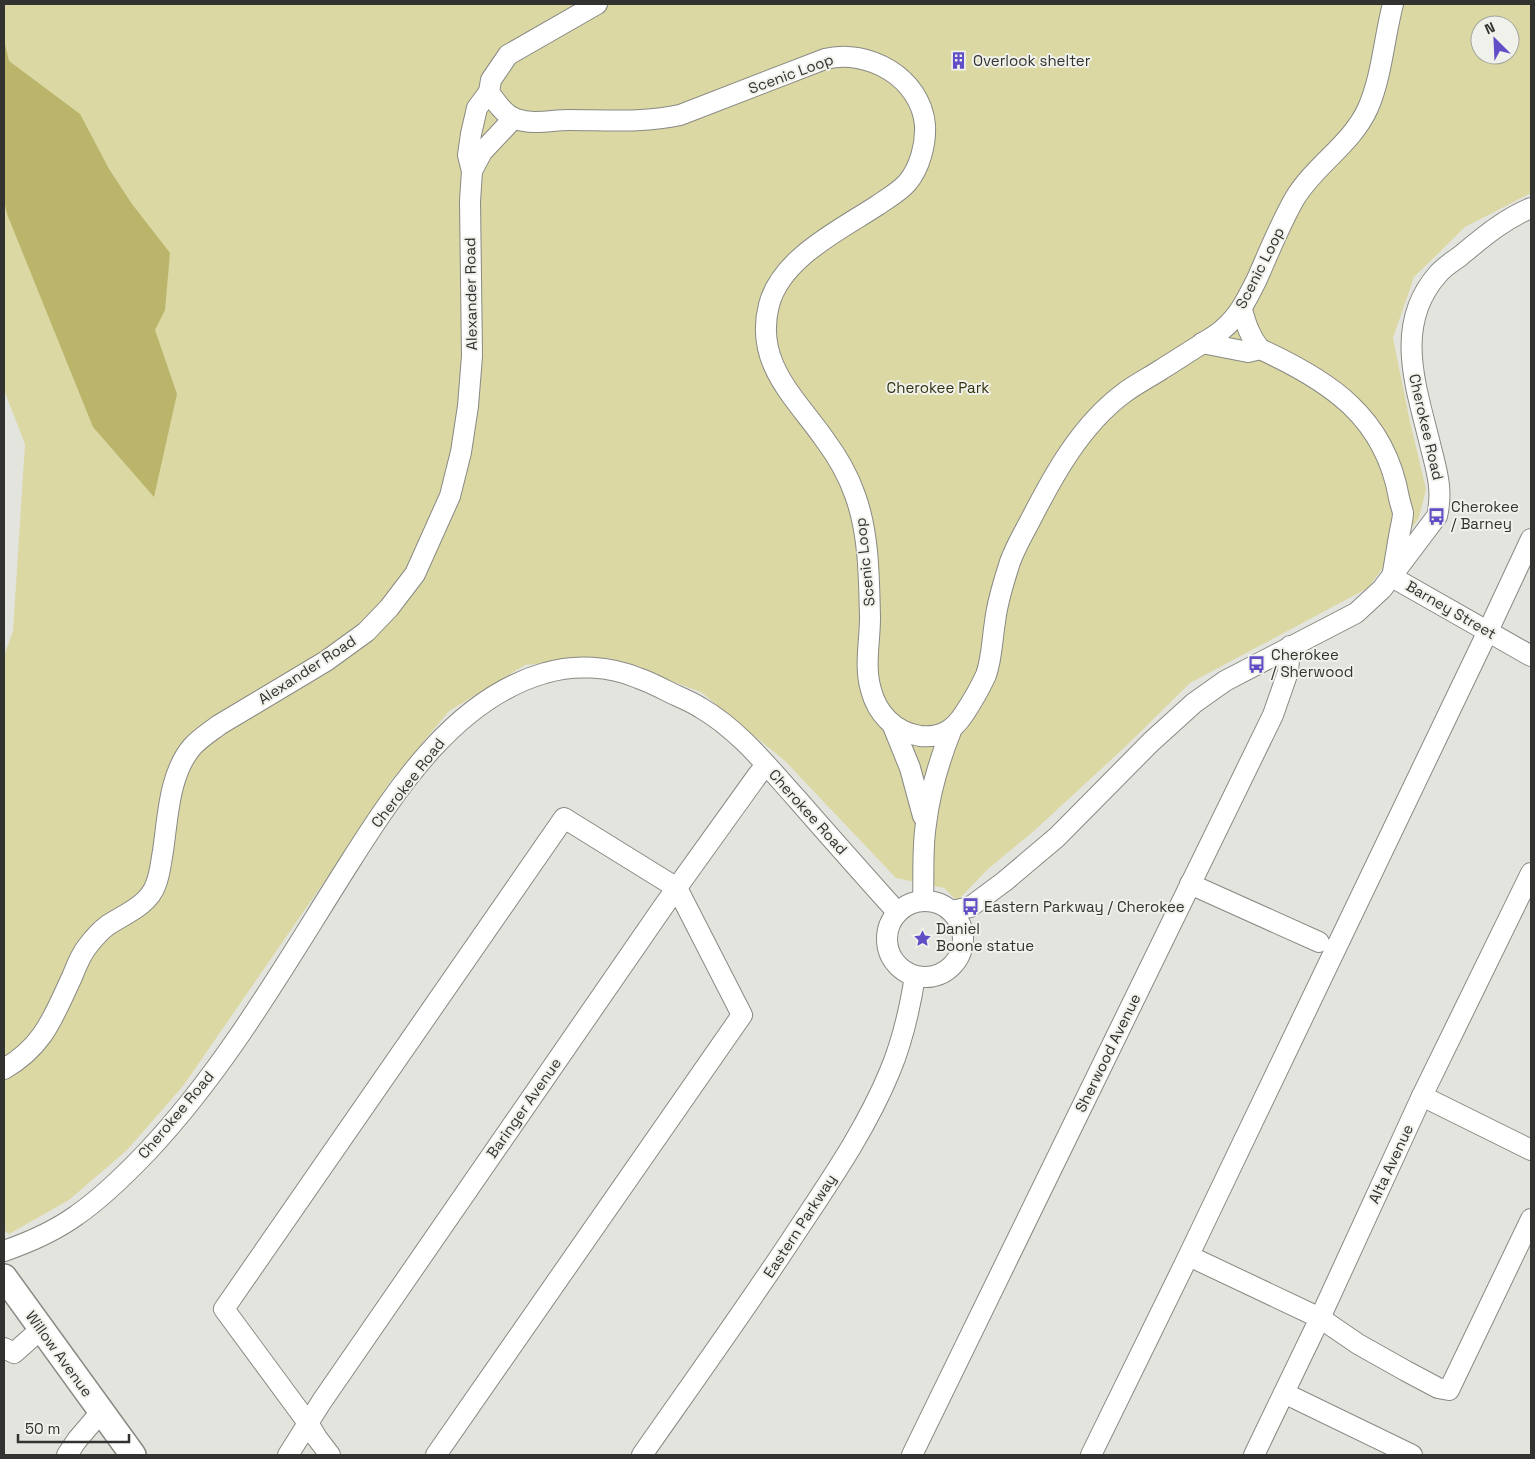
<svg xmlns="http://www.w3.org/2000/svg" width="1535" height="1459" font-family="'Space Grotesk',sans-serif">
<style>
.green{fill:#dbd8a3;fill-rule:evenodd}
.forest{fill:#bab56a}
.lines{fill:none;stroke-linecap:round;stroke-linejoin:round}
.minor-casing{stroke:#898984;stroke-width:22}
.major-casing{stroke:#898984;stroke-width:28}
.minor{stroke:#fff;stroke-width:20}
.major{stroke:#fff;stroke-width:25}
.labels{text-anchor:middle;stroke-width:4;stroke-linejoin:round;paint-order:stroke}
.poi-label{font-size:15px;fill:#323230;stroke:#f1f1eb;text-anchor:start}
.street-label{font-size:15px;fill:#323230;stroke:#f1f1eb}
.park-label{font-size:15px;fill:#33310f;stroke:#f1f1eb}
</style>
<rect width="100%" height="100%" fill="#e4e4de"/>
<!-- green -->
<path class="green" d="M 4,4 L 1531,4 L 1531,193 L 1465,227 L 1414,277 L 1393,338 L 1410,422 L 1426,489 L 1419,518 L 1368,588 L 1190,683 L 1127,745 L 1035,830 L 988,869 L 957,901 L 944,888 L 896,878 L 785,761 L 701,692 L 609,658 L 525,665 L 449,711 L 390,782 L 333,869 L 183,1086 L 127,1150 L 69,1200 L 9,1234 L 4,1230 L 4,656 L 13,631 L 25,444 L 4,390 ZM 1480,25 L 1510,25 L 1510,55 L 1480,55 Z"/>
<!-- forest -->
<path class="forest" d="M 4,40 L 9,61 L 80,114 L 109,169 L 132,204 L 170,253 L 165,310 L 155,330 L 177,394 L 154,497 L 93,427 L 7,214 L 4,200 Z"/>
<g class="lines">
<defs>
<g id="minor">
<path d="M 597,4 L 508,55 L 491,80 L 489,92 C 495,101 504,115 516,119 C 534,125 551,120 569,120 C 607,120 643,123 680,115 L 825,59 C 868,48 921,78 925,125 C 926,144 920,168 907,183 C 899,192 888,198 878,205 C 840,230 781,258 769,305 C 754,363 795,397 825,440 C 837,456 848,475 855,495 C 869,533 869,577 870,618 C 870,642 864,666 871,690 C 877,713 894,732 920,736 C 940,738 953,731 964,714 C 972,702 980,688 986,675 C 992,658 992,640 995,622 C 997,602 1004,581 1010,562 C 1015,548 1023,534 1030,521 C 1054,474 1081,425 1124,393 C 1136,384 1150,377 1162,369 C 1175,361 1187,353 1200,345 C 1207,340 1215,336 1222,330 C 1239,316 1247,299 1257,279 C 1269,252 1280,224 1295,198 C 1315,165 1352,144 1368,108 C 1382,76 1384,38 1393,4"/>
<path d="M 472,171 L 482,152 L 514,118"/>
<path d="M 1242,310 C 1246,324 1250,337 1260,349 C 1330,381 1385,417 1399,498 C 1400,503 1402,508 1403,513 C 1403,518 1401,526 1400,531 C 1397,547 1395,562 1392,577 L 1531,656"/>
<path d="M 1202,343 L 1248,352 L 1260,349"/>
<path d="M 893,726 L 910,768 L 923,816"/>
<path d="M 1190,884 L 1319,942"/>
<path d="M 923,901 C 924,876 922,848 926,824 C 930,791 939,761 951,731"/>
<circle cx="925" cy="939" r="38"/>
<path d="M 952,911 L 970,907 L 1005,881 L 1057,837 L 1151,742 L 1194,703 L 1225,681 L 1356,613 L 1382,589 L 1437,516 C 1443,491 1437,472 1431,448 C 1417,389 1392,326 1438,274 C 1444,267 1452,262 1459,257 C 1482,238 1504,219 1531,208"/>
<path d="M 4,1069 C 44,1046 53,1017 72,977 C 76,967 80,956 87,947 C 93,939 100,931 108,925 C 125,914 149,905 156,884 C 160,874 161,862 163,851 C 168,817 169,774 192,747 C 200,738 210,732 219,725 L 326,661 L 366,632 L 389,608 L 415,574 L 450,496 L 461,452 L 468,406 L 472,356 L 470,201 L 472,171 L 468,155 L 471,134 L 477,108 L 489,92"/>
<path d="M 1422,1096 L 1531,1150"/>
<path d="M 4,1251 C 30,1242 55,1231 77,1215 C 103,1197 125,1175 147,1152 C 228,1066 287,961 350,862 C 397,788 456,698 545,673 C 574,664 610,666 638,678 C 650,682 661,688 673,694 C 682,698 692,702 701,708 C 739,730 768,767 797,799 C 830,837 864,875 897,912"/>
<path d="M 1189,1256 L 1320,1318 L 1358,1344 L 1406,1371 L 1438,1388 L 1449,1390 L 1531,1219"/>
<path d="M 4,1348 L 14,1353 L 41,1329"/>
<path d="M 1284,1393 L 1412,1455"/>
<path d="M 67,1455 L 77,1440 L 101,1412"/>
<path d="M 288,1455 L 322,1401 L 663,907 L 757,776 L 766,765"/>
<path d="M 330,1455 L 317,1438 L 308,1423 L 224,1309 L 564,818 L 677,888 L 742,1015 L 436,1455"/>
<path d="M 642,1455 C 691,1385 741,1315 789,1243 C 825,1188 865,1132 890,1071 C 903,1040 910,1008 915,976"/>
<path d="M 912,1455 L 1273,715 L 1288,672 L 1290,646"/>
<path d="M 1091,1455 L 1187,1259 L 1488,631 L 1531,539"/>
<path d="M 1254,1455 L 1320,1318 L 1422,1096 L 1531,873"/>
</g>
<path id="major" d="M 4,1277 L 133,1455"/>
</defs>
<!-- minor casing -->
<use href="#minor" class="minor-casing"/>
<!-- major casing -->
<use href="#major" class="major-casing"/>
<!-- minor -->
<use href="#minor" class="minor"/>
<!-- major -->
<use href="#major" class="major"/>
</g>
<!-- icons -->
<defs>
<symbol id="building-bare" viewBox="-9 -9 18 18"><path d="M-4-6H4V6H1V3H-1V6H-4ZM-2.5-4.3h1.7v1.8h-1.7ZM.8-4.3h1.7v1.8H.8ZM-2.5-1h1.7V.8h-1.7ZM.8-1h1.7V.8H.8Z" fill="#604ec6" stroke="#f1f1eb" stroke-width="2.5" paint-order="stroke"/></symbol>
<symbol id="bus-bare" viewBox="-9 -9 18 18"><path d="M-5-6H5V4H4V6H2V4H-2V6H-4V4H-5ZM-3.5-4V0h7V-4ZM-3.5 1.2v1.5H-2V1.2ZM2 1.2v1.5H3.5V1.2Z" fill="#604ec6" stroke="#f1f1eb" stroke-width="2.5" paint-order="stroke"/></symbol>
<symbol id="sight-bare" viewBox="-9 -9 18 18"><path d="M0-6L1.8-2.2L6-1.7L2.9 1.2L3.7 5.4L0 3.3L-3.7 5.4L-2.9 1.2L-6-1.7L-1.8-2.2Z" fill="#604ec6" stroke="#f1f1eb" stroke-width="2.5" paint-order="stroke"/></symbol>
</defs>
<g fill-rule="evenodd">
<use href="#building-bare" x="946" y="48" width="25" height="25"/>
<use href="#bus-bare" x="1424" y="504" width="25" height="25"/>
<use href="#bus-bare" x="1244" y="652" width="25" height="25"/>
<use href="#bus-bare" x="958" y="894" width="25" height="25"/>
<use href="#sight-bare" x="910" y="926" width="25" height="25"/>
</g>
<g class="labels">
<!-- poi labels -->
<g class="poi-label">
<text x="973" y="66">Overlook shelter</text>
<text x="1451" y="512">Cherokee<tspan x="1451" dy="17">/ Barney</tspan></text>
<text x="1271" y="660">Cherokee<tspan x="1271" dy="17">/ Sherwood</tspan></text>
<text x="984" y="912">Eastern Parkway / Cherokee</text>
<text x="936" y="934">Daniel<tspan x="936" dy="17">Boone statue</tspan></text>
</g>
<!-- street labels -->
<g class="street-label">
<text transform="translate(791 74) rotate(-20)" y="5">Scenic Loop</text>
<text transform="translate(1260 268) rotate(-63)" y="5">Scenic Loop</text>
<text transform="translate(471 294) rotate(-91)" y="5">Alexander Road</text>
<text transform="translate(1426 427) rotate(77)" y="5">Cherokee Road</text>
<text transform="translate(865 562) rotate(-96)" y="5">Scenic Loop</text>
<text transform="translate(1451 610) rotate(30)" y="5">Barney Street</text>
<text transform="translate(307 670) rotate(-33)" y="5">Alexander Road</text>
<text transform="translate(408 783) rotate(-52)" y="5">Cherokee Road</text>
<text transform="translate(808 812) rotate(48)" y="5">Cherokee Road</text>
<text transform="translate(1108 1053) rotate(-64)" y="5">Sherwood Avenue</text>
<text transform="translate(524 1108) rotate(-55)" y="5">Baringer Avenue</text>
<text transform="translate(176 1115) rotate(-50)" y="5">Cherokee Road</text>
<text transform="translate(1391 1164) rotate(-65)" y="5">Alta Avenue</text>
<text transform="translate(800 1226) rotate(-57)" y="5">Eastern Parkway</text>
<text transform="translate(59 1354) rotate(54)" y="5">Willow Avenue</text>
</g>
<!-- park labels -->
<g class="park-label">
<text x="938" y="393">Cherokee Park</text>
</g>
</g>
<!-- border -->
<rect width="1535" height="1459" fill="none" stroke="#323230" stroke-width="10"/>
<!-- north arrow -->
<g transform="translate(1495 40) rotate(336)"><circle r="24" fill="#f1f1eb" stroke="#a5a5a0"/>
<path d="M0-4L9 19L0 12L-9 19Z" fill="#604ec6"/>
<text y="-8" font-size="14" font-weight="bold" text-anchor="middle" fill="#323230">N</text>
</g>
<!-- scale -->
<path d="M18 1434v8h111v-8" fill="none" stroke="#323230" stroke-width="2.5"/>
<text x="25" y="1434" font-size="15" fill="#323230" stroke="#f1f1eb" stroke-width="4" paint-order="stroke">50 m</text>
</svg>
